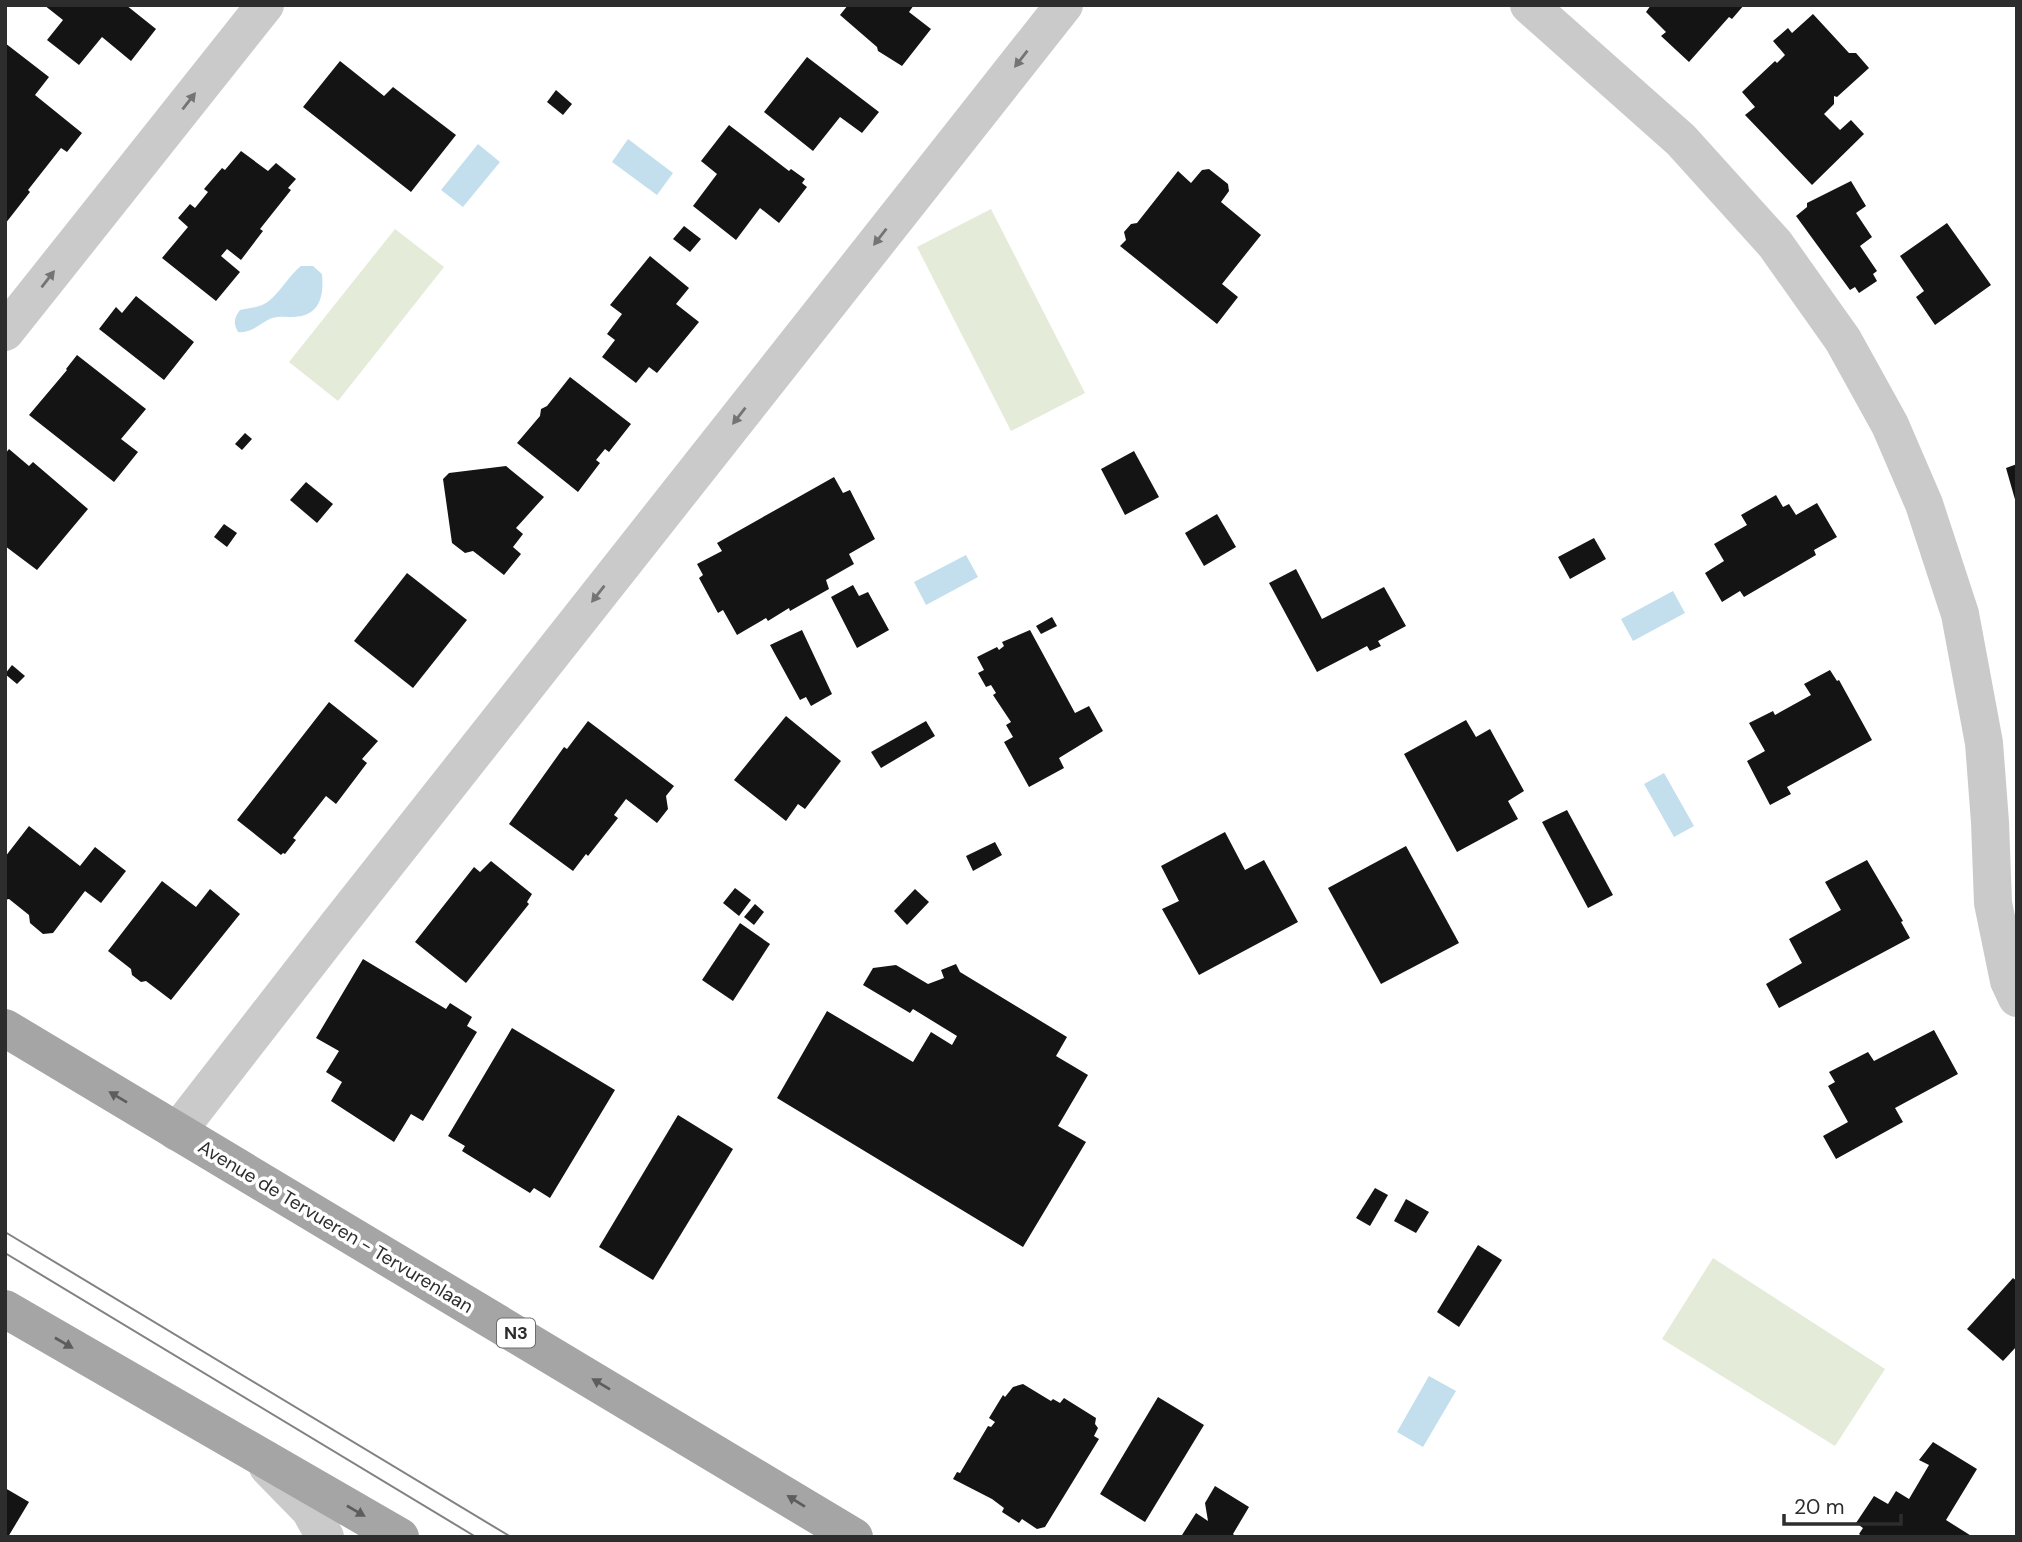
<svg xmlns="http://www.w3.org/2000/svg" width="2022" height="1542" font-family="'DM Sans',sans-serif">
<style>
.green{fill:#e4ecd9}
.water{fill:#c3dfee}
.building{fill:#141414}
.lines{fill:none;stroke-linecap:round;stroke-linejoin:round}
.minor{stroke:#cacaca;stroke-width:38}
.major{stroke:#a5a5a5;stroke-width:38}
.tram{stroke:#828282;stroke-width:2}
.oneway{fill:#747474}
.oneway2{fill:#5d5d5d}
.labels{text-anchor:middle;stroke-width:7;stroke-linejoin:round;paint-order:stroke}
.shield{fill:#fff;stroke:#6c6c6c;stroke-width:2}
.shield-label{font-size:18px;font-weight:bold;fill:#2d2d2d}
.street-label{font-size:19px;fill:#2d2d2d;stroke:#fff}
</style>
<rect width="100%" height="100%" fill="#fff"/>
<!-- green -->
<g class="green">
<path d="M 991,209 L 1085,393 L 1011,431 L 917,247 Z"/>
<path d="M 395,229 L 444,267 L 338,401 L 289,362 Z"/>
<path d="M 1713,1258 L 1885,1369 L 1835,1446 L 1662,1339 Z"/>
</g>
<!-- water -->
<g class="water">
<path d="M 628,139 L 673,173 L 657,195 L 612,162 Z"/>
<path d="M 478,144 L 500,162 L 463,207 L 441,190 Z"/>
<path d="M 301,266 L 313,266 L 322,274 C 324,296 320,316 294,317 C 287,317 279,316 272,318 C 260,323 251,334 238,332 C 233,323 234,318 240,310 C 247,308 257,308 264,304 C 277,298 288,276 301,266 Z"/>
<path d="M 966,555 L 978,577 L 926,605 L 914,582 Z"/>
<path d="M 1673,591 L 1685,613 L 1633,641 L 1621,619 Z"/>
<path d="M 1664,773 L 1694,826 L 1674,837 L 1644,784 Z"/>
<path d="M 1429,1376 L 1456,1391 L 1423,1447 L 1397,1432 Z"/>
</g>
<!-- building -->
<g class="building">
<path d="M 44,5 L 126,5 L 156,29 L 131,61 L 102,37 L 79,65 L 47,40 L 63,20 Z"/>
<path d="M 848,5 L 914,5 L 909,12 L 931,29 L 902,66 L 878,51 L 877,47 L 840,15 Z"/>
<path d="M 1651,5 L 1744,5 L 1732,19 L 1729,17 L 1689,62 L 1661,36 L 1666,32 L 1646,12 Z"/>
<path d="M 1813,14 L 1849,53 L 1856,53 L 1869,68 L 1837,97 L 1834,96 L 1834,104 L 1824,114 L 1840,130 L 1851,120 L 1864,134 L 1812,185 L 1745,115 L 1755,107 L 1742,92 L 1775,61 L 1777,63 L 1785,55 L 1773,41 L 1788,28 L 1792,33 Z"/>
<path d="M 5,43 L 49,77 L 35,95 L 82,133 L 67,152 L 61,148 L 28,190 L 30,192 L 5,224 Z"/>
<path d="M 807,57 L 879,112 L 862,133 L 840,117 L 813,151 L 764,112 Z"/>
<path d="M 340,61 L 384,96 L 393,87 L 456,135 L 411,192 L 303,107 Z"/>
<path d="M 556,90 L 572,104 L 563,115 L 547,102 Z"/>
<path d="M 729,125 L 789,171 L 791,169 L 805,179 L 802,183 L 807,187 L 779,223 L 760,208 L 736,240 L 693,206 L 717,174 L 701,161 Z"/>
<path d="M 241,151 L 268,171 L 276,163 L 296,179 L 288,188 L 291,190 L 260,229 L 263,231 L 241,260 L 227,249 L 221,256 L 240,272 L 216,301 L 162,258 L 188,227 L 178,218 L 190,204 L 195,208 L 208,192 L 204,189 L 222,168 L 225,170 Z"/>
<path d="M 1209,169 L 1228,184 L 1229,191 L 1221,202 L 1261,235 L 1222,284 L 1238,297 L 1217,324 L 1120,246 L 1126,240 L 1124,232 L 1131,224 L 1137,223 L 1178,171 L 1191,183 L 1202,170 Z"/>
<path d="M 1851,181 L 1866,206 L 1856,213 L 1872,237 L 1860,246 L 1877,271 L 1873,274 L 1877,281 L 1859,293 L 1855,287 L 1850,290 L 1796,216 L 1807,207 L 1807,203 Z"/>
<path d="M 1947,223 L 1991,285 L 1935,325 L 1916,297 L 1924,291 L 1900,256 Z"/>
<path d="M 684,226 L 701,239 L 690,252 L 673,239 Z"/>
<path d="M 650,256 L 689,288 L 676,304 L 699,322 L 657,373 L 649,367 L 636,383 L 602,357 L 615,340 L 607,334 L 622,314 L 610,305 Z"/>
<path d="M 136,296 L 194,342 L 164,380 L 99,329 L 116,307 L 122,313 Z"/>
<path d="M 77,355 L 146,409 L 121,439 L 138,452 L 114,482 L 29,415 L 67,370 L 66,369 Z"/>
<path d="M 570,377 L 631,424 L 609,452 L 605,449 L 596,460 L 600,463 L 578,492 L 517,443 L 540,416 L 541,409 L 547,406 Z"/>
<path d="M 245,433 L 252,439 L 242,450 L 235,444 Z"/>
<path d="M 9,449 L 29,466 L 33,462 L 88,509 L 37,570 L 5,546 L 5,454 Z"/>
<path d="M 1134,451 L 1159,497 L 1125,515 L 1101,469 Z"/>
<path d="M 2017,464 L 2017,503 L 2016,503 L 2006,468 Z"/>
<path d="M 506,466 L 544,497 L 516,528 L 523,534 L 513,547 L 521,554 L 504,575 L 473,551 L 465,553 L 452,543 L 443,479 L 449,473 Z"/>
<path d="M 834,477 L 843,493 L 850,490 L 875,539 L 849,554 L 854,564 L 826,580 L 829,589 L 790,611 L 789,608 L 768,621 L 766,618 L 737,635 L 723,610 L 718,613 L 699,578 L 703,575 L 697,564 L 722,551 L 717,543 Z"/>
<path d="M 306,482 L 333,504 L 317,523 L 290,500 Z"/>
<path d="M 1776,495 L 1783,507 L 1789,504 L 1796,515 L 1817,503 L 1837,537 L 1814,550 L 1816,555 L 1744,597 L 1740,591 L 1722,602 L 1705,573 L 1724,561 L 1714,544 L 1747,525 L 1741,515 Z"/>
<path d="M 1217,514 L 1236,547 L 1204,566 L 1185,533 Z"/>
<path d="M 224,524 L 237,533 L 227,547 L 214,537 Z"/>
<path d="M 1594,538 L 1606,559 L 1570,579 L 1558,557 Z"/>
<path d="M 1296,569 L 1322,619 L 1384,587 L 1406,626 L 1378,641 L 1381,646 L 1370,651 L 1367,646 L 1317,672 L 1269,583 Z"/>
<path d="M 407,573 L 467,620 L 413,688 L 354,641 Z"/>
<path d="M 853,585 L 859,596 L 868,592 L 889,630 L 857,648 L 831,597 Z"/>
<path d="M 1052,617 L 1057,626 L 1041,634 L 1036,626 Z"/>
<path d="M 802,630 L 832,694 L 811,706 L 806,697 L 800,700 L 770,645 Z"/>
<path d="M 1030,630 L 1075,713 L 1089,706 L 1103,731 L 1059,758 L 1064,768 L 1029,787 L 1004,742 L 1013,737 L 1006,725 L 1011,722 L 993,695 L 996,693 L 991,685 L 986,687 L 978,673 L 984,670 L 977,657 L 997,647 L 999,650 L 1004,646 L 1002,642 Z"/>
<path d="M 12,665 L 25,676 L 17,684 L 5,674 Z"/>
<path d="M 1830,670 L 1837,681 L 1839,680 L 1872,740 L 1787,787 L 1791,794 L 1770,805 L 1747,761 L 1765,751 L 1749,723 L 1773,711 L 1775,715 L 1811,695 L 1804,684 Z"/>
<path d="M 329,702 L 378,741 L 362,759 L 367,763 L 336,804 L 326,796 L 293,838 L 296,840 L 285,854 L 283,853 L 281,855 L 237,820 Z"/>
<path d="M 786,716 L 841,761 L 805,809 L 798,804 L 786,821 L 734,780 Z"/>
<path d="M 1466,720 L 1476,737 L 1490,729 L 1524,791 L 1508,801 L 1518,819 L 1457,852 L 1404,754 Z"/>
<path d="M 588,721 L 674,786 L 666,796 L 668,809 L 657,823 L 626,799 L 614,815 L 618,818 L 588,856 L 586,854 L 573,871 L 509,824 L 564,747 L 567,749 Z"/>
<path d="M 926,721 L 935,736 L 881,768 L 871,752 Z"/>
<path d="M 1567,810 L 1613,895 L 1588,908 L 1542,822 Z"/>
<path d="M 29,826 L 80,866 L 95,847 L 126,871 L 101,903 L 85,891 L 53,933 L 43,934 L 30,923 L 29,915 L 9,899 L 5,900 L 5,857 Z"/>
<path d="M 1225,832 L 1245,870 L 1264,860 L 1298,922 L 1199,975 L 1162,909 L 1179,901 L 1161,866 Z"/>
<path d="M 995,842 L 1002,855 L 973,871 L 966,856 Z"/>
<path d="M 1406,846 L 1459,943 L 1381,984 L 1328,888 Z"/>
<path d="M 1867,860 L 1903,921 L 1901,922 L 1910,938 L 1779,1008 L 1766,984 L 1802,963 L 1789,939 L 1841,910 L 1825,882 Z"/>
<path d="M 491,861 L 532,894 L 527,902 L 529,904 L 466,983 L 415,942 L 474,867 L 480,872 Z"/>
<path d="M 162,881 L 196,907 L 210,889 L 240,914 L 171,1000 L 146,981 L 141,982 L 132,975 L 131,969 L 108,951 Z"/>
<path d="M 735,888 L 751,900 L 739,916 L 723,903 Z"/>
<path d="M 915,889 L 929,902 L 907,925 L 894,911 Z"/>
<path d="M 755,904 L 764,912 L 754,925 L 744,917 Z"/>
<path d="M 740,923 L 770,944 L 733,1001 L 702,980 Z"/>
<path d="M 363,959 L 446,1009 L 450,1003 L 472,1017 L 467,1026 L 477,1032 L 423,1121 L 411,1114 L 394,1142 L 331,1101 L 342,1082 L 326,1072 L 339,1051 L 316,1038 Z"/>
<path d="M 956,964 L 960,972 L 1067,1037 L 1056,1056 L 1088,1075 L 1058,1126 L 1086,1142 L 1023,1247 L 777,1098 L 827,1011 L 913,1062 L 931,1032 L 952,1045 L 957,1036 L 913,1009 L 910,1013 L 863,985 L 873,968 L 896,965 L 928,984 L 944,978 L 941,970 Z"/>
<path d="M 512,1028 L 615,1090 L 550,1198 L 534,1188 L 530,1193 L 462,1151 L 465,1146 L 448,1136 Z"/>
<path d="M 1934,1030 L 1958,1074 L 1895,1108 L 1903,1122 L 1836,1159 L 1823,1136 L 1848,1122 L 1828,1086 L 1835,1082 L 1829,1072 L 1868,1052 L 1874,1061 Z"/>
<path d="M 678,1115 L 733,1149 L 653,1280 L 599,1247 Z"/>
<path d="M 1375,1188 L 1388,1195 L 1370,1226 L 1356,1218 Z"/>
<path d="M 1406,1199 L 1429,1212 L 1416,1233 L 1394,1221 Z"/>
<path d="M 1478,1245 L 1502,1260 L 1459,1327 L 1437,1312 Z"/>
<path d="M 2013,1278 L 2017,1281 L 2017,1346 L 2003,1361 L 1967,1329 Z"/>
<path d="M 1023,1384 L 1051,1401 L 1053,1399 L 1060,1403 L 1064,1398 L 1096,1418 L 1095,1424 L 1098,1428 L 1094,1436 L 1099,1439 L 1045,1527 L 1037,1529 L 1022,1519 L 1019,1523 L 1002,1512 L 1004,1508 L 992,1499 L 953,1479 L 957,1472 L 960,1473 L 988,1426 L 991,1427 L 995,1422 L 989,1418 L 1003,1395 L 1005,1397 L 1013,1387 Z"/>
<path d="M 1158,1397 L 1204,1425 L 1145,1522 L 1100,1494 Z"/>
<path d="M 1933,1442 L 1977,1469 L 1946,1520 L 1973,1537 L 1863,1537 L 1859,1534 L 1863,1528 L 1856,1523 L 1874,1496 L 1888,1504 L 1896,1491 L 1909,1499 L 1929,1465 L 1919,1460 Z"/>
<path d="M 1215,1486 L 1249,1507 L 1233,1534 L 1236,1537 L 1185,1537 L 1182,1535 L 1196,1513 L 1208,1521 L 1205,1503 Z"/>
<path d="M 5,1488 L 29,1502 L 8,1537 L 5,1537 Z"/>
</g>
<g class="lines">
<!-- minor -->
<g class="minor">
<path d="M 1529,5 L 1681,140 L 1775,244 L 1843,340 L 1890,425 L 1924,504 L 1960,614 L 1984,743 L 1990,822 L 1993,903 L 2009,981 L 2017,998"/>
<path d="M 5,332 L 265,5"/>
<path d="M 177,1132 L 337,926 L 1064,5"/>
<path d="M 268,1467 L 310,1510 L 325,1537"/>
</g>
<!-- major -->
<g class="major">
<path d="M 5,1028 L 854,1537"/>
<path d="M 5,1309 L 400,1537"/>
</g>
<!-- tram -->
<g class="tram">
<path d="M 5,1232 L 511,1537"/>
<path d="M 5,1253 L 476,1537"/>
</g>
</g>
<!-- one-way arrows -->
<defs><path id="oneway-solid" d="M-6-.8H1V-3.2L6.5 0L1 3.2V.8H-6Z" transform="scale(1.75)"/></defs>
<g class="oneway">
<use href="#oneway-solid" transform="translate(1021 59) rotate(128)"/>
<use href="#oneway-solid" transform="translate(189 101) rotate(-52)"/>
<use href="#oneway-solid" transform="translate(880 237) rotate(128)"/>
<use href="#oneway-solid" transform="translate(48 279) rotate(-52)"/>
<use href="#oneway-solid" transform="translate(739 416) rotate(128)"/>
<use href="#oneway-solid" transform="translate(598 594) rotate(128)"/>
</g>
<g class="oneway2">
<use href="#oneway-solid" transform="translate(118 1097) rotate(-149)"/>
<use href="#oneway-solid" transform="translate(64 1343) rotate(30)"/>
<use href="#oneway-solid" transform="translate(601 1384) rotate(-149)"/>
<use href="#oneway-solid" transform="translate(796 1501) rotate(-148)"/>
<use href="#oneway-solid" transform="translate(356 1511) rotate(30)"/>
</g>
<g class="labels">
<!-- shield labels -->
<rect class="shield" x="497" y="1318.5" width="38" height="29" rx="5"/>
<g class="shield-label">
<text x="516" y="1339">N3</text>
</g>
<!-- street labels -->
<g class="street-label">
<text transform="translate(336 1226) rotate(31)" y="7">Avenue de Tervueren - Tervurenlaan</text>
</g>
</g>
<!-- border -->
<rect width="2022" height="1542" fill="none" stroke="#2d2d2d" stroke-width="14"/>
<!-- scale -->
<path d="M1784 1514v10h117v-10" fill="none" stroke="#2d2d2d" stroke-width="3.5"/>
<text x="1794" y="1514" font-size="21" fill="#2d2d2d" stroke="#ffffff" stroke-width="5" paint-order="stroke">20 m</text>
</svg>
